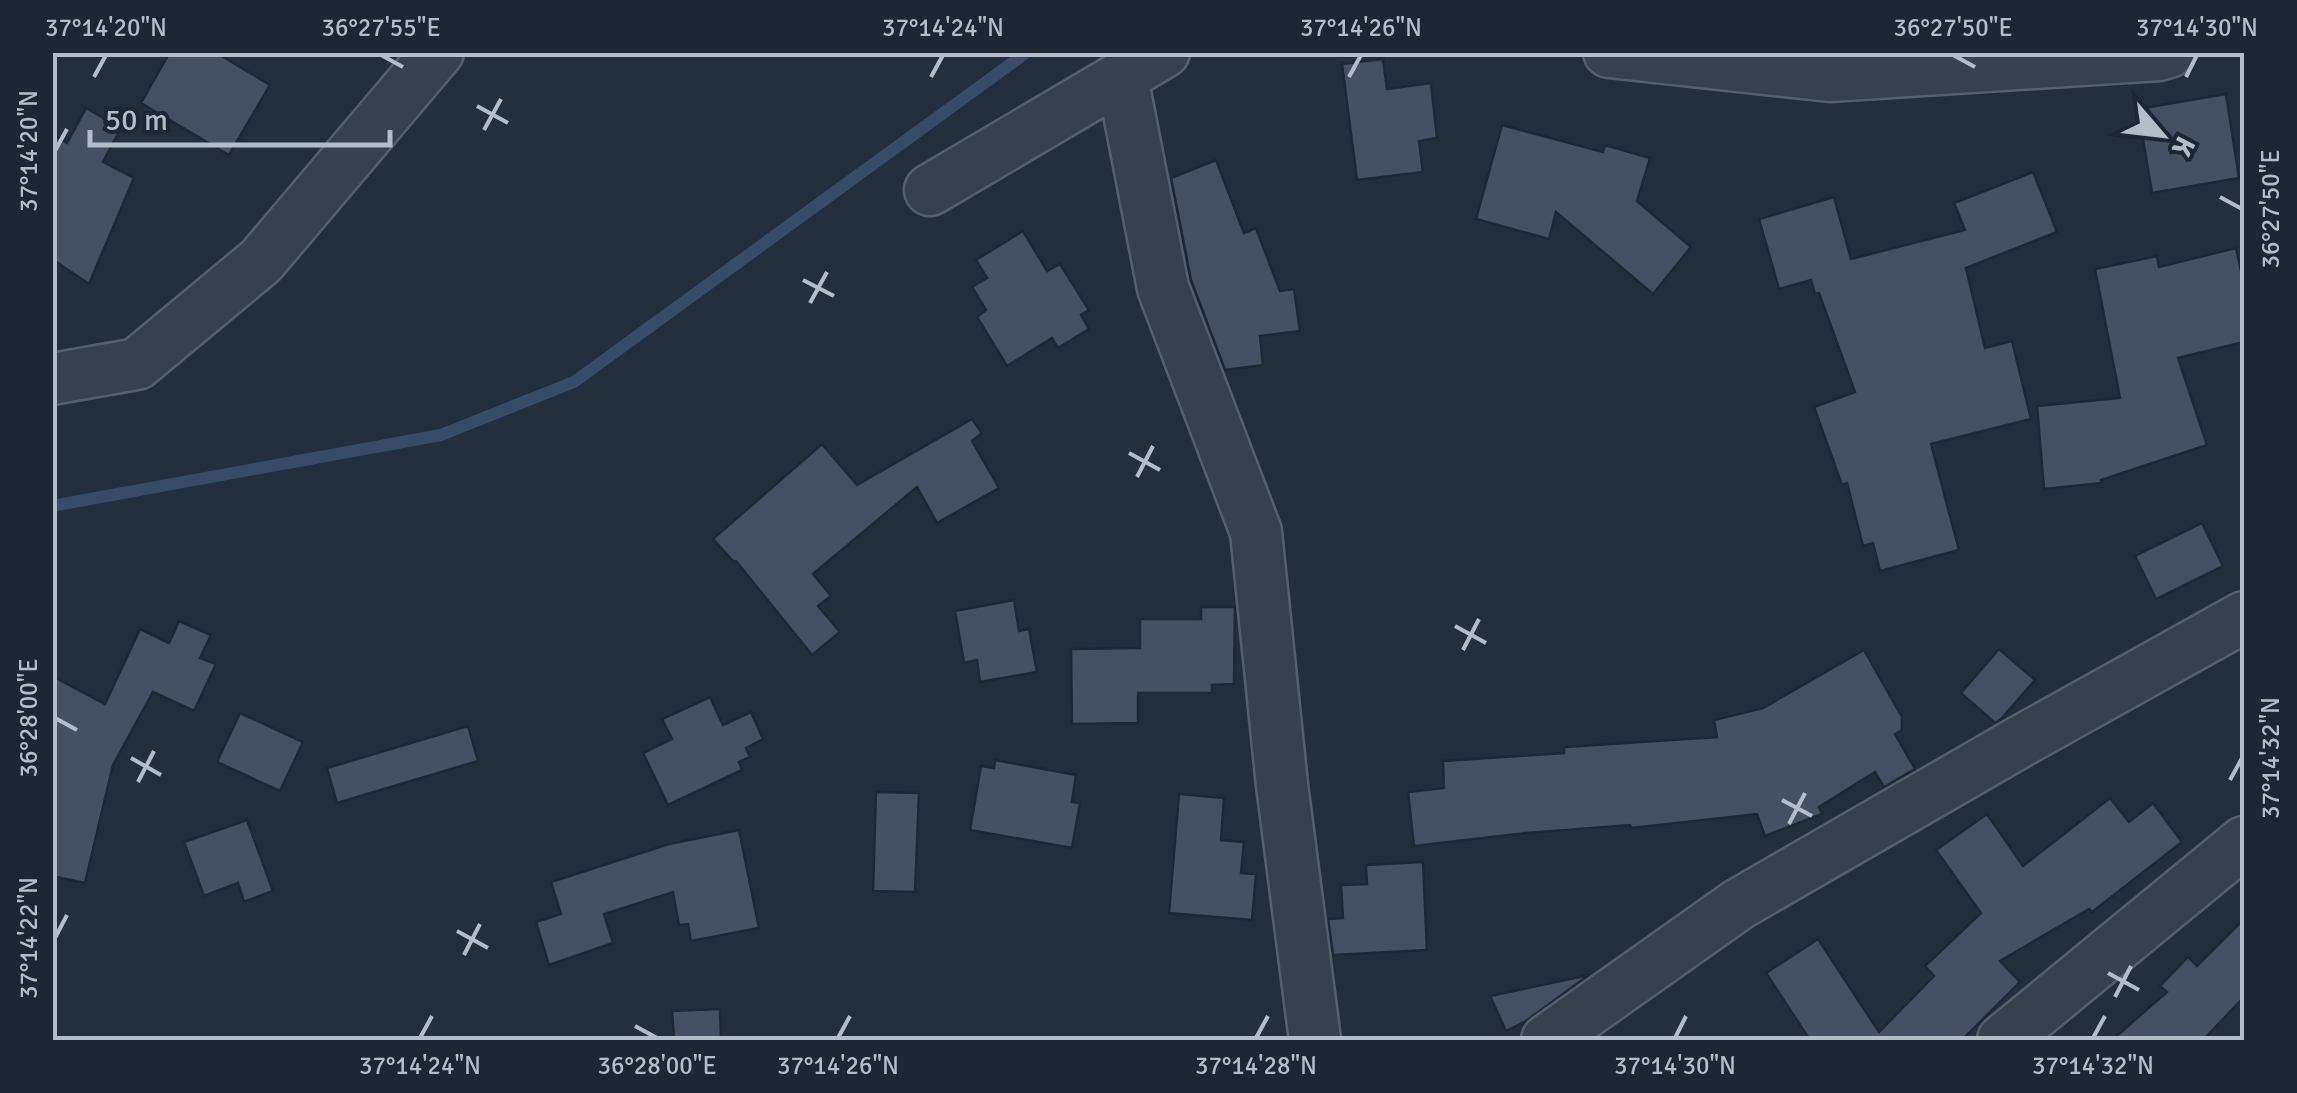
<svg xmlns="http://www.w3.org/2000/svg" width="2297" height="1093" font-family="Signika,sans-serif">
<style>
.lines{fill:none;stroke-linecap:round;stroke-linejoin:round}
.stream{stroke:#394c67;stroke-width:12}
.building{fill:#455162;stroke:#1f2835;stroke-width:2.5}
.minor-casing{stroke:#565f6c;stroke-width:55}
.minor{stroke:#38414e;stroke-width:50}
.ticks{fill:none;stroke:#b4bcc9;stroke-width:4}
.neatline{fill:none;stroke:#b4bcc9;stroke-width:4}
.ticks-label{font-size:25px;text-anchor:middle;fill:#b4bcc9}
</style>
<rect width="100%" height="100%" fill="#242f3e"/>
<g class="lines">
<!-- stream -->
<path class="stream" d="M 52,506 L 441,435 L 574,382 L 1027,52"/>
</g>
<!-- building -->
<g class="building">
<path d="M 170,52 L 215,52 L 270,85 L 229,155 L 141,103 Z"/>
<path d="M 1383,59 L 1387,89 L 1431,83 L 1437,138 L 1419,141 L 1423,172 L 1357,180 L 1342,64 Z"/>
<path d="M 2226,94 L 2239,178 L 2152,193 L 2138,109 Z"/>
<path d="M 86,108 L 121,128 L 103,162 L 134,178 L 89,284 L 52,259 L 52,134 L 67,143 Z"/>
<path d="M 1502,125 L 1603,152 L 1605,145 L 1650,158 L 1637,201 L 1691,247 L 1653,294 L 1556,212 L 1549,239 L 1476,219 Z"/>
<path d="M 1216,160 L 1244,233 L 1256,228 L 1280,291 L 1294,289 L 1300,331 L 1260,336 L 1263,365 L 1225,370 L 1191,280 L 1171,178 Z"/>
<path d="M 2033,172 L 2057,232 L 1966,268 L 1985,348 L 2012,341 L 2031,419 L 1931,444 L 1959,550 L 1880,571 L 1873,543 L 1863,546 L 1847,483 L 1842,485 L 1814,407 L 1855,392 L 1819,293 L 1815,294 L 1811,280 L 1779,289 L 1759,219 L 1834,197 L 1851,259 L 1965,230 L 1954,203 Z"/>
<path d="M 1023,231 L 1047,271 L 1060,264 L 1089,310 L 1081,315 L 1089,329 L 1058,348 L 1052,338 L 1007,366 L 977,317 L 986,310 L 972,287 L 987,278 L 976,260 Z"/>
<path d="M 2236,248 L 2244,285 L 2244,342 L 2178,358 L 2207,445 L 2101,480 L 2102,483 L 2044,489 L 2037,406 L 2120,398 L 2095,269 L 2157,256 L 2159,267 Z"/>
<path d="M 972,419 L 982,433 L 972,441 L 999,488 L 937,523 L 917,487 L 813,574 L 831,596 L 818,606 L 840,632 L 812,655 L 736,561 L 734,562 L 713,539 L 822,444 L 857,485 Z"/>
<path d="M 2202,523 L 2223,566 L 2156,599 L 2135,556 Z"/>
<path d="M 1014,600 L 1019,631 L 1029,629 L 1037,672 L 980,682 L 977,660 L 964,663 L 955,611 Z"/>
<path d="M 1201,607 L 1235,607 L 1234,684 L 1212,685 L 1212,693 L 1138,693 L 1138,723 L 1072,724 L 1071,649 L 1140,648 L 1140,619 L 1201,619 Z"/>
<path d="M 179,621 L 211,635 L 200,658 L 216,664 L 194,711 L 153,692 L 113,765 L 85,883 L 52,876 L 52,676 L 105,704 L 140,629 L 169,643 Z"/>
<path d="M 1999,649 L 2035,680 L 2001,719 L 1995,723 L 1961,693 Z"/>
<path d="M 1864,650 L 1902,717 L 1902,730 L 1895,734 L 1915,769 L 1884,787 L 1875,772 L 1819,807 L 1822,814 L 1765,836 L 1757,814 L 1631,828 L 1630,825 L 1527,833 L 1414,846 L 1408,792 L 1444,788 L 1443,761 L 1564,753 L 1564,747 L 1717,737 L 1714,720 L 1763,708 Z"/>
<path d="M 710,697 L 723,725 L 751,712 L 763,739 L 746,748 L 750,757 L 739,762 L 742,770 L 668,805 L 643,753 L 672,739 L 662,719 Z"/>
<path d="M 240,713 L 303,742 L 280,791 L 217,762 Z"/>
<path d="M 468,726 L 478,761 L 337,803 L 327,768 Z"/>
<path d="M 995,760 L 1076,775 L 1072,802 L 1080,803 L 1072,848 L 970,830 L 981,766 L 994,768 Z"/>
<path d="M 876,792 L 919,793 L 915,892 L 873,891 Z"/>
<path d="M 1179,794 L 1224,798 L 1221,840 L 1244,842 L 1241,873 L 1256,874 L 1252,920 L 1169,913 Z"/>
<path d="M 2110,798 L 2129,822 L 2153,803 L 2182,842 L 2092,912 L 2089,909 L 2000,961 L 2020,982 L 1962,1040 L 1810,1040 L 1766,973 L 1818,939 L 1879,1032 L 1934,976 L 1925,966 L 1981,913 L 1936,850 L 1987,814 L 2023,866 Z"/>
<path d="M 247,820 L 273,891 L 244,902 L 238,883 L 204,896 L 184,842 Z"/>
<path d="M 739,830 L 759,928 L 691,941 L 688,924 L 679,925 L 673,892 L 604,914 L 613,943 L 549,965 L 536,922 L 561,914 L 551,882 L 669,844 Z"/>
<path d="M 1423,862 L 1427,950 L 1333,955 L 1328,919 L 1343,918 L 1341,885 L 1367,884 L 1366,865 Z"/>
<path d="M 2244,919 L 2244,997 L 2203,1040 L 2112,1040 L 2167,992 L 2160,986 L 2188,957 L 2197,966 Z"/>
<path d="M 1589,975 L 1526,1021 L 1506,1031 L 1490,996 Z"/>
<path d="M 720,1009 L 721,1040 L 674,1040 L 672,1011 Z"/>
</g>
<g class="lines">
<defs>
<g id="minor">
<path d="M 1609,52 L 1830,76 L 2159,55 L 2169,52"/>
<path d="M 1122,77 L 1163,288 L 1256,532 L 1282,785 L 1315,1040"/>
<path d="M 930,190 L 1164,52"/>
<path d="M 52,379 L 137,364 L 261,261 L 438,52"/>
<path d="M 1547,1040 L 1739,904 L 2023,740 L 2244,617"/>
<path d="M 2003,1040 L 2244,842"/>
</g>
</defs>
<!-- minor casing -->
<use href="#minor" class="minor-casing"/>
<!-- minor -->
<use href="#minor" class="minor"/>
</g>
<!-- ticks -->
<path class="ticks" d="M 381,55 L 403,67M 1953,55 L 1975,67M 94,77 L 106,55M 931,77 L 943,55M 1349,77 L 1361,55M 2186,77 L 2197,55M 477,106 L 508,123M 484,130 L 501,99M 55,151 L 67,129M 2220,197 L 2242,209M 803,280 L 834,296M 810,303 L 827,272M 1129,453 L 1160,470M 1137,477 L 1153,446M 1455,626 L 1486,643M 1463,650 L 1479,619M 55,718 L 77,730M 131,758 L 161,775M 2230,780 L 2242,758M 138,782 L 154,751M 1782,800 L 1812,816M 1789,824 L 1805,793M 457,931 L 488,948M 55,938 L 67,915M 464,955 L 480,924M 2108,973 L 2139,990M 2115,997 L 2131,966M 635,1026 L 657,1038M 420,1038 L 432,1016M 838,1038 L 850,1016M 1256,1038 L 1268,1016M 1675,1038 L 1686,1016M 2093,1038 L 2105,1016"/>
<!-- border -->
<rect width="2297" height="1093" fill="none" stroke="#1d2633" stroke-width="110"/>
<!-- north arrow -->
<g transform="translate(2162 135) rotate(118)" stroke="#1d2633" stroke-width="8" paint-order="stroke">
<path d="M0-8L18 38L0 25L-18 38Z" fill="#b4bcc9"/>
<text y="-15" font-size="28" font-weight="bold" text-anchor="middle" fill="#b4bcc9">K</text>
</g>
<!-- scale -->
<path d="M90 130v15h300v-15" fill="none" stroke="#b4bcc9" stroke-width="5"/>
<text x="105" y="130" font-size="30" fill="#b4bcc9" stroke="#1d2633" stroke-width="8" paint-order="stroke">50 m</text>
<rect x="55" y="55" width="2187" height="983" class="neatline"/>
<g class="ticks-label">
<text x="106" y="36">37°14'20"N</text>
<text x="381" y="36">36°27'55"E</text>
<text x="943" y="36">37°14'24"N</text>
<text x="1361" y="36">37°14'26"N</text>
<text x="1953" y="36">36°27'50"E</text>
<text x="2197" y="36">37°14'30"N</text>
<text transform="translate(28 151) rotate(-90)" y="9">37°14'20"N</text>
<text transform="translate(2270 209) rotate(-90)" y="9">36°27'50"E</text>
<text transform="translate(28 718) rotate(-90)" y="9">36°28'00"E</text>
<text transform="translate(2270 758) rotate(-90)" y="9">37°14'32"N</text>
<text transform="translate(28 938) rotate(-90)" y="9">37°14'22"N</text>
<text x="420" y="1074">37°14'24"N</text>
<text x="657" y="1074">36°28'00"E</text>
<text x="838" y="1074">37°14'26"N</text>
<text x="1256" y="1074">37°14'28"N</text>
<text x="1675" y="1074">37°14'30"N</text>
<text x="2093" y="1074">37°14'32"N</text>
</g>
</svg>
